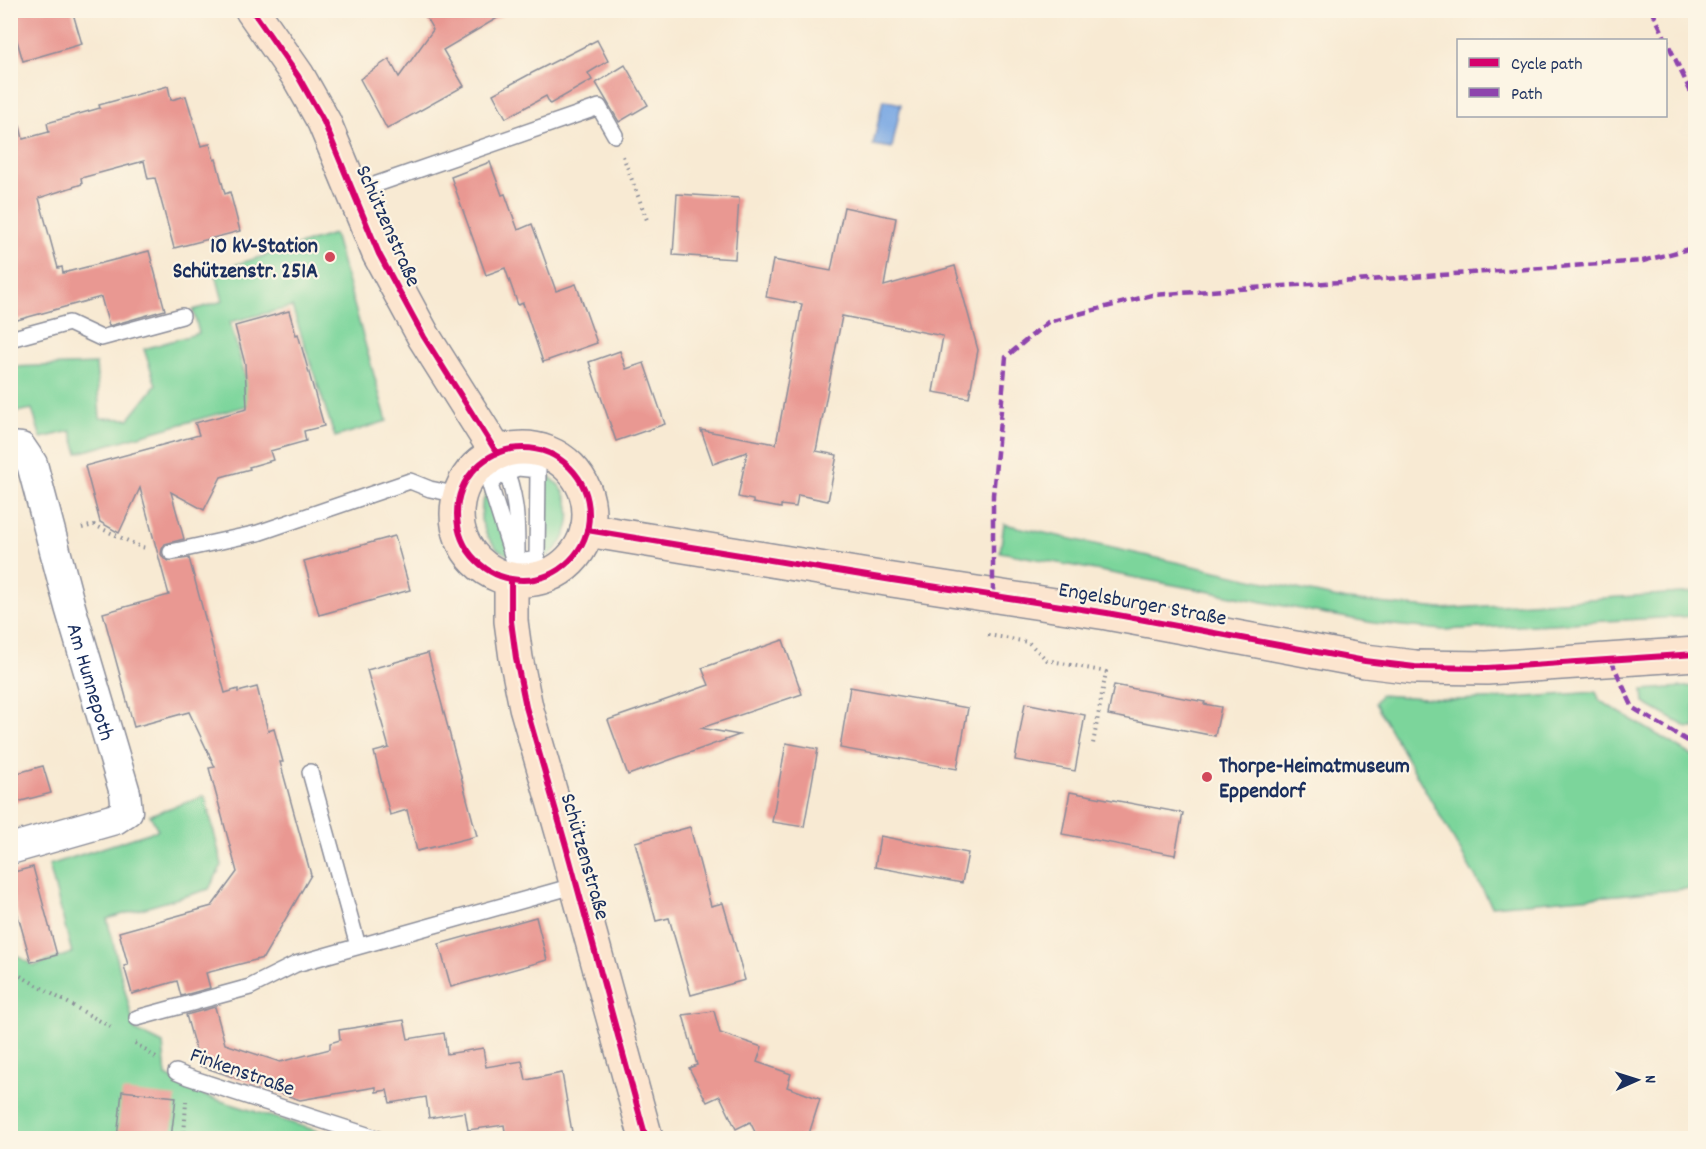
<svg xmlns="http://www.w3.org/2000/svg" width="1706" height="1149" font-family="Dekko,sans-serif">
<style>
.green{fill:#7bd59b;stroke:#4b827c;stroke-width:1.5}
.water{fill:#7aa8e3;stroke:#4a6ca0;stroke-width:1.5}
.building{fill:#e99892}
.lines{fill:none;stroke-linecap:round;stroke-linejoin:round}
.lane-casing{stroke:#8a8c98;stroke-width:18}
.street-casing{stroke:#8a8c98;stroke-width:33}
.secondary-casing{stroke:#8a8c98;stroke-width:36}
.path{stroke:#8a8c98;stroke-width:4;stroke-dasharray:1.5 4.5;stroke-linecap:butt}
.lane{stroke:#fff;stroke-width:15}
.street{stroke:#fff;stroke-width:30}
.secondary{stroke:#fce5cf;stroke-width:33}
.quiet{stroke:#8e44ad;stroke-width:4.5;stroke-dasharray:9 4.5;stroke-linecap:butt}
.cycleway-casing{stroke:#fcf5e5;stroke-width:10}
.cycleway{stroke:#d6006c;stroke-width:6}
.poi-dot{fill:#d1495b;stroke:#fcf5e5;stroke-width:2}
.labels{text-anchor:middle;stroke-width:4.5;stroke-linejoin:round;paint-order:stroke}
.street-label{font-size:22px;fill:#1b2f5e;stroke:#fcf5e5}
.poi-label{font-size:22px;font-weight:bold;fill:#1b2f5e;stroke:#fcf5e5;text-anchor:end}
</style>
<rect width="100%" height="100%" fill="#fcf5e5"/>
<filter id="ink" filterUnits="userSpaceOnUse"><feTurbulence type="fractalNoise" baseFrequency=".0167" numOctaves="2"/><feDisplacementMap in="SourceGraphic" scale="12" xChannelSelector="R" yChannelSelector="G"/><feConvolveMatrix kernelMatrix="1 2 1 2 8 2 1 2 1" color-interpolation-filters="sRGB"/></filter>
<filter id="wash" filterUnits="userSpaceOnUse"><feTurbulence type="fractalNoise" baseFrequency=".008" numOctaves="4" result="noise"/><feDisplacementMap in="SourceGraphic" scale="24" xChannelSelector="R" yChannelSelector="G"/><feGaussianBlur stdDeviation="1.35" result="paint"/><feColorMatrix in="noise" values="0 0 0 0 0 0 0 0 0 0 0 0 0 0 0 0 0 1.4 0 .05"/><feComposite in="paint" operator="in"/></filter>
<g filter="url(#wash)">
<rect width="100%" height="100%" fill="#f8ead3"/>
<!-- green -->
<g class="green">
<path d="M 334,234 L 387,421 L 335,437 L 292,307 L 230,322 L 253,404 L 78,453 L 71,431 L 41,438 L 32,409 L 11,413 L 10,367 L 96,364 L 100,418 L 129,419 L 156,385 L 144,349 L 199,333 L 193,310 L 223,301 L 215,271 Z"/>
<path d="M 538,470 C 548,475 557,481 563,491 C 575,511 570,540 550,554 C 547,556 541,557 537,559 Z"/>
<path d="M 490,485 L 513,558 L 497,549 L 487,536 L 481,520 L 482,504 Z"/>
<path d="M 1004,524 L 1347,600 L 1441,609 L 1695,592 L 1695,616 L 1443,630 L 1374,623 L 1000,552 Z"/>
<path d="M 1695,686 L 1695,728 L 1688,728 L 1644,703 L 1643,690 Z"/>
<path d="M 1596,692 L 1600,701 L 1695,757 L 1695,888 L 1492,906 L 1375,703 L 1380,695 L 1455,700 L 1515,698 Z"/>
<path d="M 205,796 L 222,865 L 209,889 L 107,919 L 135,1030 L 163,1044 L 166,1076 L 205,1096 L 340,1138 L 11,1138 L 10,951 L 34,966 L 72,953 L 49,865 L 158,830 L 150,815 Z"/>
</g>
<!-- water -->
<path class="water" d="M 883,100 L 901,104 L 892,148 L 873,145 Z"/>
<g id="blocks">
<!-- building -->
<g class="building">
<path d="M 10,10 L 72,10 L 82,44 L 23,61 L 10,17 Z"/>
<path d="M 422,10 L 511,10 L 443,50 L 464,86 L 387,129 L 360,79 L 389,59 L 399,77 L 433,30 Z"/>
<path d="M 597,40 L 608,61 L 588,73 L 592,80 L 550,104 L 546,96 L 506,118 L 493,94 L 532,73 Z"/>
<path d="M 625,65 L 648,105 L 619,122 L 596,83 Z"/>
<path d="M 168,86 L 171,100 L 186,96 L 201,146 L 210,144 L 214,160 L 216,159 L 225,194 L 230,192 L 240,231 L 174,248 L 155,178 L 148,179 L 144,161 L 81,178 L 82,184 L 39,198 L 58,268 L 62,267 L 63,273 L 149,251 L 165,310 L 109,326 L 101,297 L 10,322 L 10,127 L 20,126 L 23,139 L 49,132 L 47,123 L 100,108 L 99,105 Z"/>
<path d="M 490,162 L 502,195 L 505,194 L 518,230 L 532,224 L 556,291 L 576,284 L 597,343 L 543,362 L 523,303 L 518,305 L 505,268 L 486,275 L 451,177 Z"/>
<path d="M 677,194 L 739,198 L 735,259 L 673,255 Z"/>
<path d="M 844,207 L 896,218 L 884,286 L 955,266 L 978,350 L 969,398 L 933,392 L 943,336 L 842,316 L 816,451 L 837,455 L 828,501 L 798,495 L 796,507 L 781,505 L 781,508 L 753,503 L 753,500 L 738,497 L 747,452 L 713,464 L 701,430 L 776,444 L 802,304 L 766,297 L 773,260 L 831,271 Z"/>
<path d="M 289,311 L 296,335 L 298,334 L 324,426 L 304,431 L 306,441 L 270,451 L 273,460 L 249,467 L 250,469 L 221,477 L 204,510 L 171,492 L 184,539 L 165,544 L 162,549 L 161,554 L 164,559 L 169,561 L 189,558 L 225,693 L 238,689 L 238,692 L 257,687 L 268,731 L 274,729 L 283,762 L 280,762 L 311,875 L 263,958 L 206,973 L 210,988 L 181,996 L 177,981 L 132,994 L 124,966 L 128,965 L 119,932 L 212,906 L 237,872 L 209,768 L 215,767 L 189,712 L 134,727 L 103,613 L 169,595 L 140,488 L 119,533 L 100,522 L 85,466 L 199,435 L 195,423 L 247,409 L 245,364 L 235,326 Z"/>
<path d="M 620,351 L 626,369 L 644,363 L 665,424 L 616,441 L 589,362 Z"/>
<path d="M 395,536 L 410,590 L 319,615 L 304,561 Z"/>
<path d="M 783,640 L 802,694 L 701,728 L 739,735 L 628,775 L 608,720 L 709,685 L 702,668 Z"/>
<path d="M 428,653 L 477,836 L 417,851 L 407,810 L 390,815 L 374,752 L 389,748 L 367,670 Z"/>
<path d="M 1114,685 L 1205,702 L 1204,704 L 1221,707 L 1215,736 L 1108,715 Z"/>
<path d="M 850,687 L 968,708 L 957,769 L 840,748 Z"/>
<path d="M 1025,703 L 1085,715 L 1075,771 L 1015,760 Z"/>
<path d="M 786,743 L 818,749 L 804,827 L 772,822 Z"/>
<path d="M 43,766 L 51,793 L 10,804 L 10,775 Z"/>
<path d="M 1070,792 L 1183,813 L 1175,855 L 1062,834 Z"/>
<path d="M 690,827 L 711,906 L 723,903 L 745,980 L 691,995 L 669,918 L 656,921 L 635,842 Z"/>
<path d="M 880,836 L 968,853 L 962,883 L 875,867 Z"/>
<path d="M 33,867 L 57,955 L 31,962 L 10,887 L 10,873 Z"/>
<path d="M 536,917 L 547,960 L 451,987 L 439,944 Z"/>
<path d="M 215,1007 L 225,1044 L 280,1062 L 330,1049 L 330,1043 L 340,1040 L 339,1030 L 404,1020 L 408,1039 L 444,1033 L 447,1054 L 483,1048 L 486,1067 L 522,1061 L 526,1080 L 562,1073 L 573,1138 L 506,1138 L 504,1125 L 468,1130 L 465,1112 L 429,1118 L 426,1097 L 390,1103 L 387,1090 L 376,1092 L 376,1087 L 300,1100 L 200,1066 L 186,1015 Z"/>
<path d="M 714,1011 L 720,1033 L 762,1047 L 757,1062 L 791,1074 L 787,1087 L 820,1099 L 809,1134 L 799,1138 L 758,1138 L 750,1122 L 736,1129 L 720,1096 L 707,1102 L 689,1068 L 697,1065 L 683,1015 Z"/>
<path d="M 122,1091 L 176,1097 L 171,1138 L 117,1138 Z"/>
</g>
</g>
</g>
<g filter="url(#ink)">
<use href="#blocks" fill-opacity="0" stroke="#8a8c98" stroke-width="1.5"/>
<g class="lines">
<defs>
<g id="lane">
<path d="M 354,192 L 599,107 L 615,135"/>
<path d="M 10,339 L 69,323 L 101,338 L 182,316"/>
<path d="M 502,463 C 517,491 517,524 517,554"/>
<path d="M 518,468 L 538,470 L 537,559 L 526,561 L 513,558 L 490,485 L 500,475 Z"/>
<path d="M 171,552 L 258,533 L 410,481 L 430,489 L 459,495"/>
<path d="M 310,772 L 358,946"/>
<path d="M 137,1018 L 250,987 L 296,964 L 577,885"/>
<path d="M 176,1072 L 188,1077 L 376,1138"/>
</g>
<g id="street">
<path id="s1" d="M 10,447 L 21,448 L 32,464 L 70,607 L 125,793 L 127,811 L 115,819 L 10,849"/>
</g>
<g id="secondary">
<path d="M 252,10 L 298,76 L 324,122 L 379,254 L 424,337 L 497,453"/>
<circle cx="523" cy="514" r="66"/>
<path d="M 587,530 L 892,580 L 1107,613 L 1365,661 L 1415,667 L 1487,668 L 1696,654"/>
<path d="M 511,580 L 511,621 L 516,658 L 526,707 L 566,846 L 646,1138"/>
</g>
</defs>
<!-- lane casing -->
<use href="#lane" class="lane-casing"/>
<!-- street casing -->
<use href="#street" class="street-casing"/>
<!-- secondary casing -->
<use href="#secondary" class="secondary-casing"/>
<!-- path -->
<g class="path">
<path d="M 623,156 L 647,220"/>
<path d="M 82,528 L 94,525 L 141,547 L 147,548"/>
<path d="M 988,635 L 1028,642 L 1047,660 L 1106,672 L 1093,744"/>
<path d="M 10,970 L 114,1029"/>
<path d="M 135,1043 L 156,1058"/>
<path d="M 184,1138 L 186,1101"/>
</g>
<!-- lane -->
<use href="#lane" class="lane"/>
<!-- street -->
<use href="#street" class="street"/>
<!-- secondary -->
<use href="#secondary" class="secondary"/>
<!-- quiet -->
<g class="quiet">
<path d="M 1652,10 L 1696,103"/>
<path d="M 993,594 L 993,495 L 1006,357 L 1048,322 L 1152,295 L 1643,261 L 1696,247"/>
<path d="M 1611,660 L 1633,708 L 1696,746"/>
</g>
<defs>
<g id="cycleway">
<path d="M 252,10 L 298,76 L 324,122 L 379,254 L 424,337 L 497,453"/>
<circle cx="523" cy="514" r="66"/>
<path d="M 587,530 L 892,580 L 1107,613 L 1365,661 L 1415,667 L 1487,668 L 1696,654"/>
<path d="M 511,580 L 511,621 L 516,658 L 526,707 L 566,846 L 646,1138"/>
</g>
</defs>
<!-- cycleway casing -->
<use href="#cycleway" class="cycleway-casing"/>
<!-- cycleway -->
<use href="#cycleway" class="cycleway"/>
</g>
</g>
<!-- markers -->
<g class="poi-dot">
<circle cx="330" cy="257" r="6"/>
<circle cx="1207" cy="777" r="6"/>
</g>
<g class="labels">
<!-- street labels -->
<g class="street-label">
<text transform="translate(390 225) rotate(66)" y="8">Schützenstraße</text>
<text transform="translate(1143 602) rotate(10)" y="8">Engelsburger Straße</text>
<text dy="8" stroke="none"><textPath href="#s1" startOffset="256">Am Hunnepoth</textPath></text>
<text transform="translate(587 856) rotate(74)" y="8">Schützenstraße</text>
<text transform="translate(243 1070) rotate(19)" y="8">Finkenstraße</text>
</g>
<!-- poi labels -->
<g class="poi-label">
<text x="318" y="252">10 kV-Station<tspan x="318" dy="25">Schützenstr. 251A</tspan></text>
<text x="1219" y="772" text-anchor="start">Thorpe-Heimatmuseum<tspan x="1219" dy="25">Eppendorf</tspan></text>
</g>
</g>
<!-- margin -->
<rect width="1706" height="1149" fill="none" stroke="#fcf5e5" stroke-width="36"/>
<!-- legend -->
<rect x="1457" y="39" width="210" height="78" fill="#fcf5e5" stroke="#a2a6af" stroke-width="1.5"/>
<rect x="1469" y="58" width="30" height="9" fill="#d6006c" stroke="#a2a6af" stroke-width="1.5"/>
<text x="1511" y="69" font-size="18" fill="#1b2f5e">Cycle path</text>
<rect x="1469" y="88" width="30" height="9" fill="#8e44ad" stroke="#a2a6af" stroke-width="1.5"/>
<text x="1511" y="99" font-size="18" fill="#1b2f5e">Path</text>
<!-- north arrow -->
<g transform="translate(1637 1080) rotate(87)" stroke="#fcf5e5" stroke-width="4.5" paint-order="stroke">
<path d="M0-4.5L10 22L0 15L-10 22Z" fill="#1b2f5e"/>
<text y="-9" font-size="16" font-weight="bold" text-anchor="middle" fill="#1b2f5e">N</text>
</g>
</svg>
